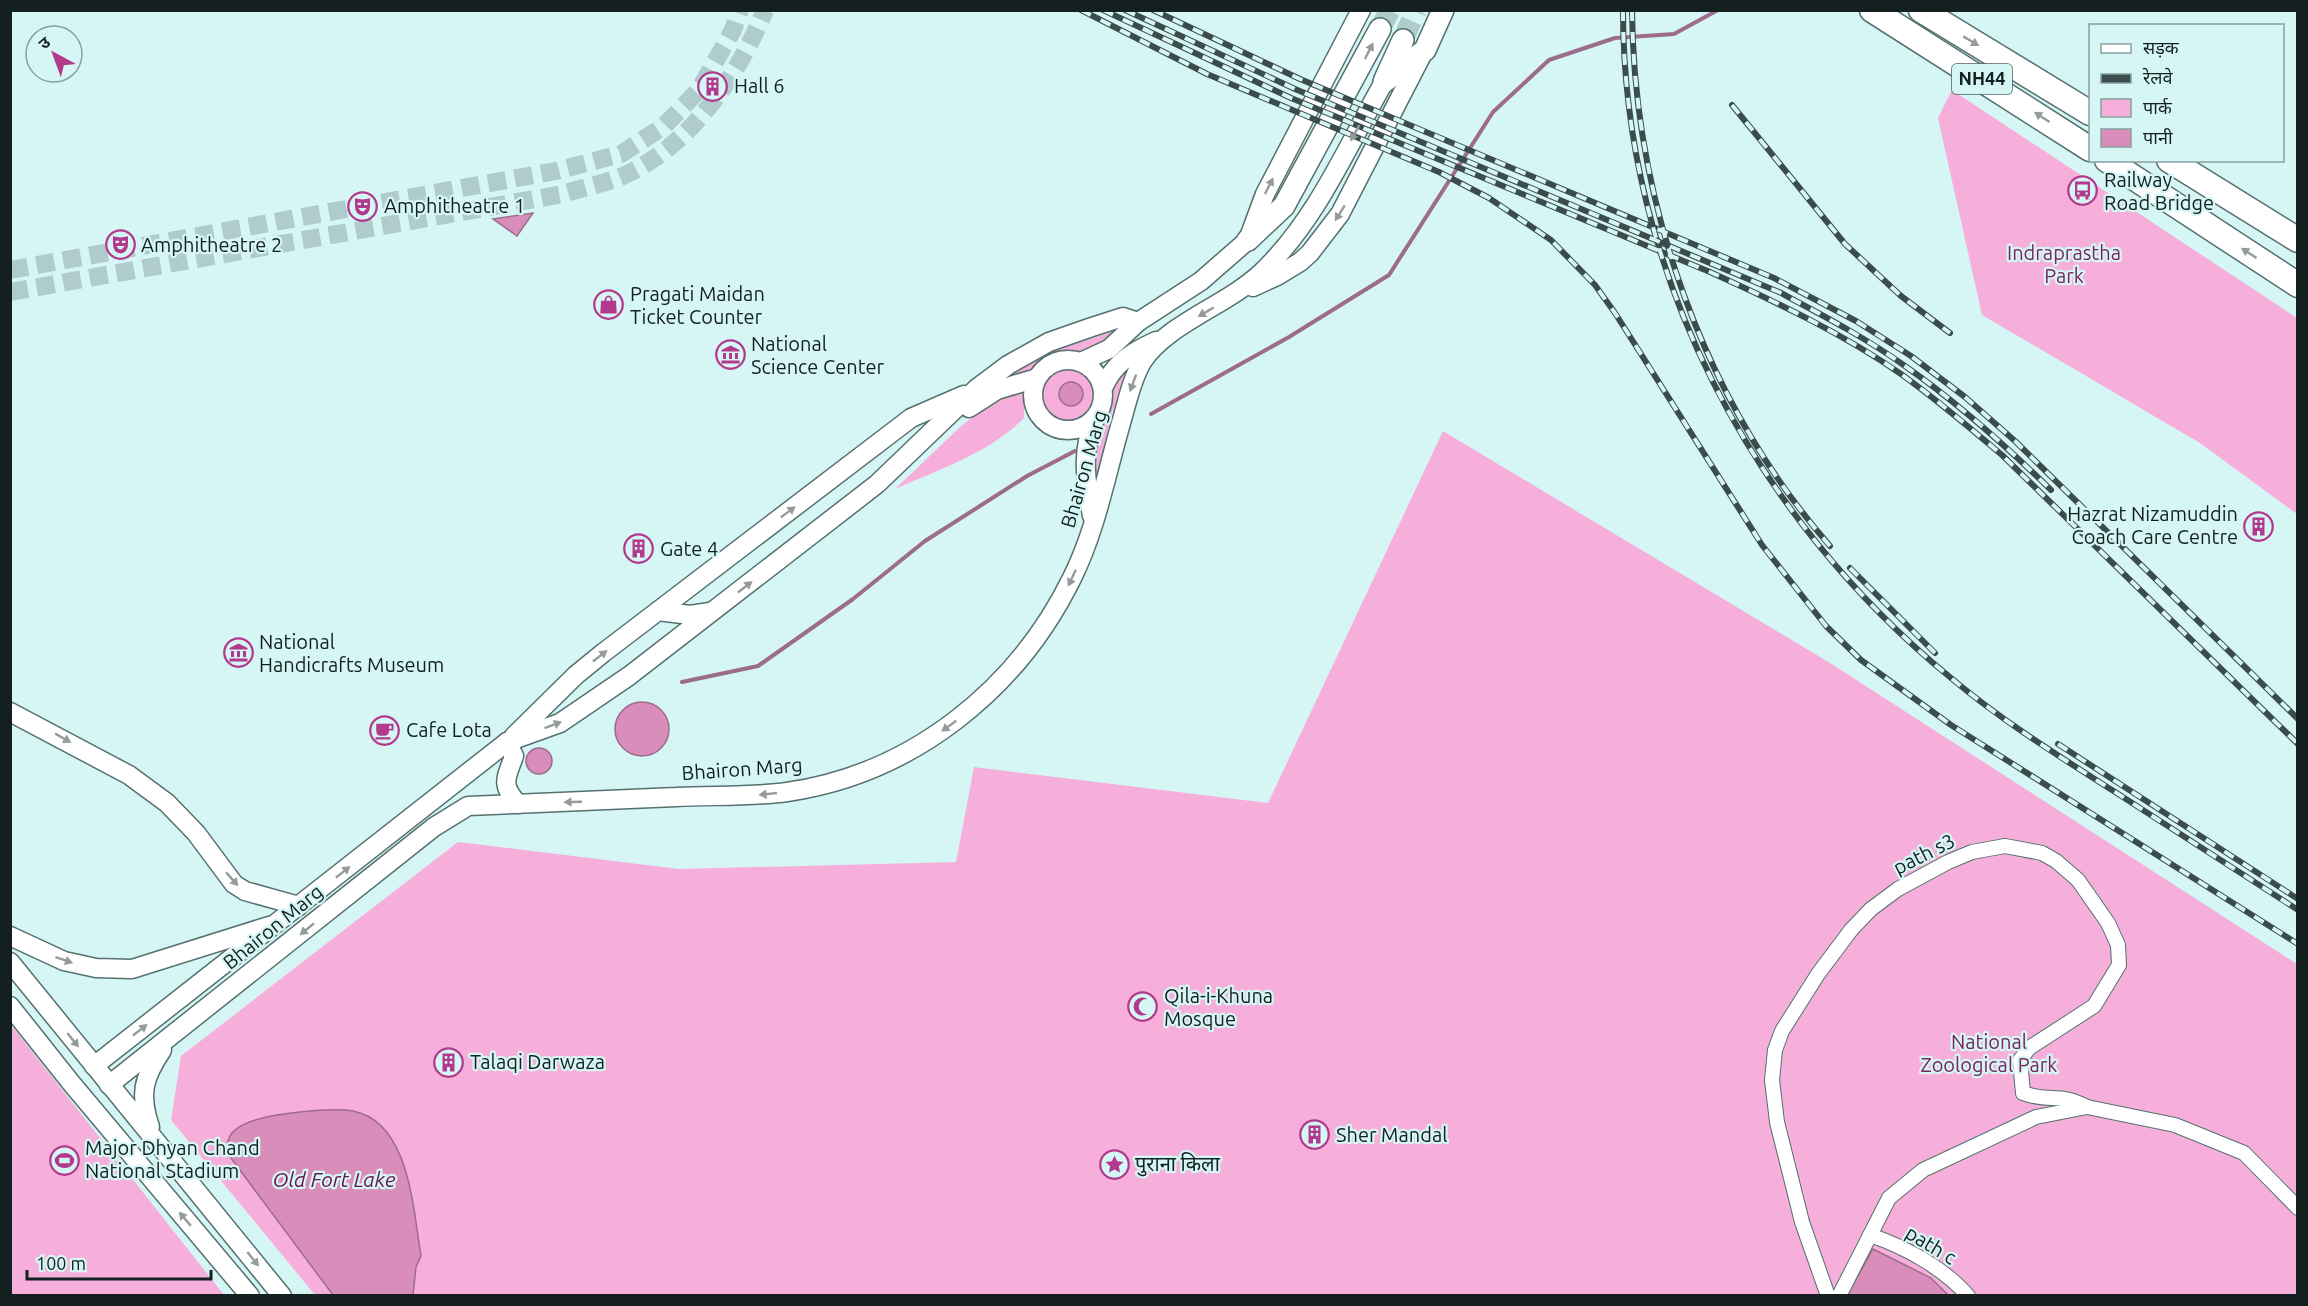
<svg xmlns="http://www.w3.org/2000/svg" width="2308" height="1306" font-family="Ubuntu,'Noto Sans Devanagari',sans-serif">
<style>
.green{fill:#f6afda}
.water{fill:#d88dbb;stroke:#9d6c8c;stroke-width:1.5}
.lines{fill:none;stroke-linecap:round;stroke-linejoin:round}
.stream{stroke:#9d6c8c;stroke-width:4}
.secondary-tunnel{stroke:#afcbca;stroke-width:18;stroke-dasharray:18 9;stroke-linecap:butt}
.primary-tunnel{stroke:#afcbca;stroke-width:21;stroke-dasharray:21 10;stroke-linecap:butt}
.street-casing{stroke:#54706f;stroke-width:16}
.secondary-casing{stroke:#54706f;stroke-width:21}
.primary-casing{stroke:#54706f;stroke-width:24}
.highway-casing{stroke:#54706f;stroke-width:27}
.street{stroke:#fff;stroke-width:14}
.secondary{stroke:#fff;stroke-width:18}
.primary{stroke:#fff;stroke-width:21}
.highway{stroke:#fff;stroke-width:24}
.rail-casing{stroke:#3c4c4c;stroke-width:6}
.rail{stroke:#d6f6f5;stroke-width:4;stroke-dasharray:11;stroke-linecap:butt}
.oneway{fill:#959b9b}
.labels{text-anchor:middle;stroke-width:4.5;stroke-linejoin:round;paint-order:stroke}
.shield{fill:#d6f6f5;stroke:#4e6060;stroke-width:1.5}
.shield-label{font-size:18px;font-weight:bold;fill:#142020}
.poi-label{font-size:20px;fill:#142020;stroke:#d6f6f5;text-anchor:start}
.park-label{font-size:20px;fill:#7b2460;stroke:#d6f6f5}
.street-label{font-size:20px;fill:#142020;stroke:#d6f6f5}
.water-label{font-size:21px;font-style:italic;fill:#6a1351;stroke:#d6f6f5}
</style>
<rect width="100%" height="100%" fill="#d6f6f5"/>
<!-- green -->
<g class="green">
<path d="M 1952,90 L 2297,318 L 2297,514 L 2200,443 L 1982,315 L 1938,118 Z"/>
<path d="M 1114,331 L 1101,345 L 1084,353 L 1058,353 L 1042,361 L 1031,373 L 1002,379 L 1057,350 Z"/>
<path d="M 1138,358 L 1112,412 L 1096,484 C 1091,453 1093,440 1108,412 C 1111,407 1109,400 1110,394 C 1114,377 1126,368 1138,358 Z"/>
<circle cx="1068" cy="395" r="26"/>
<path d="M 1024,390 L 1024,418 C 989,453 940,469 895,489 L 960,427 L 1000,396 Z"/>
<path d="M 1443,431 L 1830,663 L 2297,964 L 2297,1295 L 315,1295 L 171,1120 L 181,1056 L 458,842 L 679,869 L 956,862 L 974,767 L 1268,803 Z"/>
<path d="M 10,1025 L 11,1025 L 224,1295 L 11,1295 Z"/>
</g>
<!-- water -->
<g class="water">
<path d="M 533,213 L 517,236 L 493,219 Z"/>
<circle cx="1071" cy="394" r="12"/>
<circle cx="642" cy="729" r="27"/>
<circle cx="539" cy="761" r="13"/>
<path d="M 321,1110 C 331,1110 343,1109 353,1111 C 410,1122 413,1210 421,1256 L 416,1267 L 413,1295 L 333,1295 L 225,1150 C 227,1145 228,1138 232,1133 C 247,1115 298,1112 321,1110 Z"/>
<path d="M 1873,1249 L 1931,1278 L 1948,1295 L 1847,1295 Z"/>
</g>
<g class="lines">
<!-- stream -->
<g class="stream">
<path d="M 1151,414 L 1289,337 L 1389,275 L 1493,112 L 1549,60 L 1615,38 L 1674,34 L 1718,10"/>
<path d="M 682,682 L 758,666 L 853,599 L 925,541 L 1027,476 L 1075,451"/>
</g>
<!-- secondary-tunnel -->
<g class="secondary-tunnel">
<path d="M 10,270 L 556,171 L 621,154 L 664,126 L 699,90 L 733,30 L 740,10"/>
<path d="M 10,292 L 563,194 C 584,187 609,183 629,173 C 692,143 739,74 765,10"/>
</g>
<!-- primary-tunnel -->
<g class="primary-tunnel">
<path d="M 1380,29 L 1390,10"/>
<path d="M 1403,40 L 1416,10"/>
</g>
<defs>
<g id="street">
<path d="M 1870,1235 C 1905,1247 1944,1268 1968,1296"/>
<path d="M 1828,1296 L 1802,1222 L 1777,1122 L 1772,1080 L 1775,1050 L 1782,1031 L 1818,974 L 1851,930 L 1871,909 L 1898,889 L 1948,862 L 1972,852 L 2005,846 L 2042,853 L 2056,861 L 2078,880 L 2108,923 L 2118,945 L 2119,965 L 2094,1006 L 2029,1048 L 2020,1060 L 2023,1093 C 2049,1103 2060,1092 2087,1107"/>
<path d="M 1839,1296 L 1889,1198 L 1923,1170 L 2036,1117 L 2087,1107 L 2175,1125 L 2244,1153 L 2298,1208"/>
</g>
<g id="secondary">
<path d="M 1253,287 L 1277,276 L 1300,262 L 1310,253 L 1340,214 L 1424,51"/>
<circle cx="1068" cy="395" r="35"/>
<path d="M 1081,362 L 1109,349 L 1138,322 L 1201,281 L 1248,240 L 1265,194 L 1361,10"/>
<path d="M 1103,388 C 1114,363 1132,352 1156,341"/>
<path d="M 969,408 L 997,390 L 1037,378"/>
<path d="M 1092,516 C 1086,480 1080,451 1096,417"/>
<path d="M 658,611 L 690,615 L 710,612"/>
<path d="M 10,712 L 129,775 L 167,803 L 196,833 L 234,884 L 245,891 L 299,906"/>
<path d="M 514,736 L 576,675 L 603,653 L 911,418 L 964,395"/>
<path d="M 507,742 L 514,756 C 506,779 500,784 518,804"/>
<path d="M 10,936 L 64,961 L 96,968 L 132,969 L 269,926"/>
<path d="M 10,962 L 282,1296"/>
<path d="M 10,1006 L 72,1084 L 250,1296"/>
<path d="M 94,1066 L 507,742 L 560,723 L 629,676 L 877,484 L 976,389 L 1008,365 L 1049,342 L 1092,327 L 1123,317 L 1138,322"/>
<path d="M 109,1085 L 434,827 L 468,806 C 538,803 607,800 676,797 C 713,795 750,797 787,792 C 912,774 1017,690 1072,578 C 1096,530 1106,475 1121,423 C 1127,403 1131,381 1142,362 C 1165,325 1227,305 1261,273 C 1316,221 1347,147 1384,82"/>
<path d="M 150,1127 C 139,1095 143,1078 162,1050"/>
</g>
<g id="primary">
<path d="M 1385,79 L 1403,40"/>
<path d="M 1384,82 L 1425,50 L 1443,10"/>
<path d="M 1248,240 L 1284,206 L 1380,29"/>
</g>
<g id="highway">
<path d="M 1872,10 L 2090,149"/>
<path d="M 1921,10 L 2090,113"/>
<path d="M 2107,160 L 2298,285"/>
<path d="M 2169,160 L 2298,240"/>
</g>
</defs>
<!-- street casing -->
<use href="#street" class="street-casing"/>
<!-- secondary casing -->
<use href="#secondary" class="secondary-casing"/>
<!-- primary casing -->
<use href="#primary" class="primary-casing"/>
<!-- highway casing -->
<use href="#highway" class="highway-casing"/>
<!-- street -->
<use href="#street" class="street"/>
<!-- secondary -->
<use href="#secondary" class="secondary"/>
<!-- primary -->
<use href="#primary" class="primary"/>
<!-- highway -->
<use href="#highway" class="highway"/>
<defs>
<g id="rail">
<path d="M 1081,10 L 1207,74 L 1439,172 L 1489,198 L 1551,240 L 1595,285 L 1615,313 L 1762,545 L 1826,626 L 1861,660 L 1951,725 L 2298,944"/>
<path d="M 1103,10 L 1291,98 L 1710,272 C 1776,302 1842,333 1901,374 C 1936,399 1969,427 2002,455 L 2298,744"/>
<path d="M 1125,10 L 1295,89 L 1779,292 C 1822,315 1866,338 1905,366 C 1958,403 2005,445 2051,490"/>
<path d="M 1153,10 L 1300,79 L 1774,278 L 1856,321 L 1911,356 L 1965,397 L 2015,441 L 2298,719"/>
<path d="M 1623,10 C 1623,271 1752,515 1951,678 C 2001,720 2057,755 2112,790 C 2174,830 2236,870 2298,910"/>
<path d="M 1632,10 C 1634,203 1703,400 1830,546"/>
<path d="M 1732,105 L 1845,244 L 1901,296 L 1950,333"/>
<path d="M 1850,568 L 1935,653"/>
<path d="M 2058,744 L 2298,899"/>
</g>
</defs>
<!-- rail casing -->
<use href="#rail" class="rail-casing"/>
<!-- rail -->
<use href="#rail" class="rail"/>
</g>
<!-- one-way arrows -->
<defs><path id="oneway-solid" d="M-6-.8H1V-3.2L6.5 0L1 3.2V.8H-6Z" transform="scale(1.5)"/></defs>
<g class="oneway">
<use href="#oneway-solid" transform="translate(1971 41) rotate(31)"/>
<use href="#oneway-solid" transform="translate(1369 51) rotate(-63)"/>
<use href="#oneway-solid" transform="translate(2042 117) rotate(-147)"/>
<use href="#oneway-solid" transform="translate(1355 133) rotate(119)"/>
<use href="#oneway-solid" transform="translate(1269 186) rotate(-63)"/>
<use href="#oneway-solid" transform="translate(1340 213) rotate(122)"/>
<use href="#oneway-solid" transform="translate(2249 253) rotate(-147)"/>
<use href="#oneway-solid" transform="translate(1206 312) rotate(150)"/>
<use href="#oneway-solid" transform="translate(1133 383) rotate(110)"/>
<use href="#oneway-solid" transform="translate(788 512) rotate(-37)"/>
<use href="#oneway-solid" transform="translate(1072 578) rotate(115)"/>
<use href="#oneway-solid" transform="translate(745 587) rotate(-38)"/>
<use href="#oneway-solid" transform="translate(600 656) rotate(-38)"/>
<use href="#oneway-solid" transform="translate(553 725) rotate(-21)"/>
<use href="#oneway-solid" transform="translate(949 726) rotate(144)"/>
<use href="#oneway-solid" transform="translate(63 738) rotate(29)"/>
<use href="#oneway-solid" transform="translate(768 794) rotate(174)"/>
<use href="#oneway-solid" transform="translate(573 802) rotate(178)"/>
<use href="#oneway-solid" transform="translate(343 872) rotate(-38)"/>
<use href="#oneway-solid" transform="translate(232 879) rotate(49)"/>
<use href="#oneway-solid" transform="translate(307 929) rotate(141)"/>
<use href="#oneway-solid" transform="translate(64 960) rotate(19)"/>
<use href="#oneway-solid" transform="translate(140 1030) rotate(-38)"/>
<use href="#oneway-solid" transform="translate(73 1040) rotate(51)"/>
<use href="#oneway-solid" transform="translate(185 1219) rotate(-130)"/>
<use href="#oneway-solid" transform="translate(253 1259) rotate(51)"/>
</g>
<!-- icons -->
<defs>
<symbol id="building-ring" viewBox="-11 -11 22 22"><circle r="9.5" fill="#d6f6f5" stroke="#b3398d" stroke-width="1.5"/><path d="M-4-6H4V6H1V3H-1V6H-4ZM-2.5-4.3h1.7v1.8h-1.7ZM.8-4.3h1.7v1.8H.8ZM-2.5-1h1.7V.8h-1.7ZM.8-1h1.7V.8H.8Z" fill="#b3398d"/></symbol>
<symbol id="bus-ring" viewBox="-11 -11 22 22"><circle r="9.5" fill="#d6f6f5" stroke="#b3398d" stroke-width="1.5"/><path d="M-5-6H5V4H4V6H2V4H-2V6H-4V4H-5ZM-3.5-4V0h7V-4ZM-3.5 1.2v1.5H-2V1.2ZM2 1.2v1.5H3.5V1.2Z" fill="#b3398d"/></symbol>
<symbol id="theatre-ring" viewBox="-11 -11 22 22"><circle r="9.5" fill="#d6f6f5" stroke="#b3398d" stroke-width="1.5"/><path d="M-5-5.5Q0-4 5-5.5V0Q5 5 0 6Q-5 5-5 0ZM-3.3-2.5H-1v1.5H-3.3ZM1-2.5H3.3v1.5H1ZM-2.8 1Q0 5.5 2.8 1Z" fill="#b3398d"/></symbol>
<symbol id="shop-ring" viewBox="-11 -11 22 22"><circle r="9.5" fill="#d6f6f5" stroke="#b3398d" stroke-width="1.5"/><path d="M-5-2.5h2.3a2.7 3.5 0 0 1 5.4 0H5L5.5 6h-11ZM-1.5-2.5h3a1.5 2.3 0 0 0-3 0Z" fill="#b3398d"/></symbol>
<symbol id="museum-ring" viewBox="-11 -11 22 22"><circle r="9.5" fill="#d6f6f5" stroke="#b3398d" stroke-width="1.5"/><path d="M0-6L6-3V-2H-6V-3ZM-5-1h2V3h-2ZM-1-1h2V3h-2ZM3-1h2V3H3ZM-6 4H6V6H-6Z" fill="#b3398d"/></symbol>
<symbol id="cafe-ring" viewBox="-11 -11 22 22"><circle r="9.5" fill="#d6f6f5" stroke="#b3398d" stroke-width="1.5"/><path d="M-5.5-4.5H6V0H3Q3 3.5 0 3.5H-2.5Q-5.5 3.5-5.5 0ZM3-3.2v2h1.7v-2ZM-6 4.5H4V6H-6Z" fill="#b3398d"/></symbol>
<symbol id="mosque-ring" viewBox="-11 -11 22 22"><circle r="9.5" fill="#d6f6f5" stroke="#b3398d" stroke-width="1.5"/><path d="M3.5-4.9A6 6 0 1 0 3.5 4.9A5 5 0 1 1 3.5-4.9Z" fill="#b3398d"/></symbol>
<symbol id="stadium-ring" viewBox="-11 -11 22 22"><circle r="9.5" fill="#d6f6f5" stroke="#b3398d" stroke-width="1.5"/><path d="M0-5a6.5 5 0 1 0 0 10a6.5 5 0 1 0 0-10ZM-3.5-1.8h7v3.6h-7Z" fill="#b3398d"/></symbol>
<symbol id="sight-ring" viewBox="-11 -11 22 22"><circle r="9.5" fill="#d6f6f5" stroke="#b3398d" stroke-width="1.5"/><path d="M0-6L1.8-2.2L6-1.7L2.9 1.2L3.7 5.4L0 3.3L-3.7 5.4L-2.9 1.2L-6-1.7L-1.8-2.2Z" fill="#b3398d"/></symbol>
</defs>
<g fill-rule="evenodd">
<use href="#building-ring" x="696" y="70" width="33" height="33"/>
<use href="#bus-ring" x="2066" y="174" width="33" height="33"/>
<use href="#theatre-ring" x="346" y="190" width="33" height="33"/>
<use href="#theatre-ring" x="104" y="228" width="33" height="33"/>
<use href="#shop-ring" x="592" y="288" width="33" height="33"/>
<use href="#museum-ring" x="714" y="338" width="33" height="33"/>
<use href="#building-ring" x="2242" y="510" width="33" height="33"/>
<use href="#building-ring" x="622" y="532" width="33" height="33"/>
<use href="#museum-ring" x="222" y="636" width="33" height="33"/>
<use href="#cafe-ring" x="368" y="714" width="33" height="33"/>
<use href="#mosque-ring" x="1126" y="990" width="33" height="33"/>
<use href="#building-ring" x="432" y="1046" width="33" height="33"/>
<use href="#building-ring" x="1298" y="1118" width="33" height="33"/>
<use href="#stadium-ring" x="48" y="1144" width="33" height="33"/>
<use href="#sight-ring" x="1098" y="1148" width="33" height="33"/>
</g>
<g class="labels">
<!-- shield labels -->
<rect class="shield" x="1952" y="64" width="60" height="30" rx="4.5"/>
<g class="shield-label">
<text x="1982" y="85">NH44</text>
</g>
<!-- poi labels -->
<g class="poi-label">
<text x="734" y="93">Hall 6</text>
<text x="2104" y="187">Railway<tspan x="2104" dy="23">Road Bridge</tspan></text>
<text x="384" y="213">Amphitheatre 1</text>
<text x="141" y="252">Amphitheatre 2</text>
<text x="630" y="301">Pragati Maidan<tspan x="630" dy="23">Ticket Counter</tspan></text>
<text x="751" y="351">National<tspan x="751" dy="23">Science Center</tspan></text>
<text x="2238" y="521" text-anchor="end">Hazrat Nizamuddin<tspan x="2238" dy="23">Coach Care Centre</tspan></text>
<text x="660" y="556">Gate 4</text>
<text x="259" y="649">National<tspan x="259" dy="23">Handicrafts Museum</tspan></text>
<text x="406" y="737">Cafe Lota</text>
<text x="1164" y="1003">Qila-i-Khuna<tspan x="1164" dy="23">Mosque</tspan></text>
<text x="470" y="1069">Talaqi Darwaza</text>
<text x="1336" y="1142">Sher Mandal</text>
<text x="85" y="1155">Major Dhyan Chand<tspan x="85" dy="23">National Stadium</tspan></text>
<text x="1135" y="1171">पुराना किला</text>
</g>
<!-- park labels -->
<g class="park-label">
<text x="2064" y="260">Indraprastha<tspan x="2064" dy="23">Park</tspan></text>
<text x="1989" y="1049">National<tspan x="1989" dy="23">Zoological Park</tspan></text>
</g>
<!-- street labels -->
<g class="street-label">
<text transform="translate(1084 469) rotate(-74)" y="7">Bhairon Marg</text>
<text transform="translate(742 769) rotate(-4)" y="7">Bhairon Marg</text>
<text transform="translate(1924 854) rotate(-27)" y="7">path s3</text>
<text transform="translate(273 927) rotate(-39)" y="7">Bhairon Marg</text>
<text transform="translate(1931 1245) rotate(31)" y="7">path c</text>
</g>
<!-- water labels -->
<g class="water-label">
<text x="334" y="1187">Old Fort Lake</text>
</g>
</g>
<!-- border -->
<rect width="2308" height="1306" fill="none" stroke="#142020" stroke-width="24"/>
<!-- legend -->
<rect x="2089" y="24" width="195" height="138" fill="#d6f6f5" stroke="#88a0a0" stroke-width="1.5"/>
<rect x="2101" y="44" width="30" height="9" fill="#ffffff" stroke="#88a0a0" stroke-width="1.5"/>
<text x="2143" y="54" font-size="18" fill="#142020">सड़क</text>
<rect x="2101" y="74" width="30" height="9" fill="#3c4c4c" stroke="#88a0a0" stroke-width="1.5"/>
<text x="2143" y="84" font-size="18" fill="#142020">रेलवे</text>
<rect x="2101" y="99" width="30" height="18" fill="#f6afda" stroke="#88a0a0" stroke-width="1.5"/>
<text x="2143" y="114" font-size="18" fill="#142020">पार्क</text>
<rect x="2101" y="129" width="30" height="18" fill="#d88dbb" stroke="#88a0a0" stroke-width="1.5"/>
<text x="2143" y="144" font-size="18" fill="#142020">पानी</text>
<!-- north arrow -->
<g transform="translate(54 54) rotate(319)"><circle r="28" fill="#d6f6f5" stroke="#88a0a0" stroke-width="1.5"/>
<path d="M0-4.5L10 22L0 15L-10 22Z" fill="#b3398d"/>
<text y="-9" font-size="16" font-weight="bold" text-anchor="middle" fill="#142020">उ</text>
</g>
<!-- scale -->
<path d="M27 1270v9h184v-9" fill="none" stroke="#142020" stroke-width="3"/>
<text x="36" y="1270" font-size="18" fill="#142020" stroke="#d6f6f5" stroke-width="4.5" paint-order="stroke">100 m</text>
</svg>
